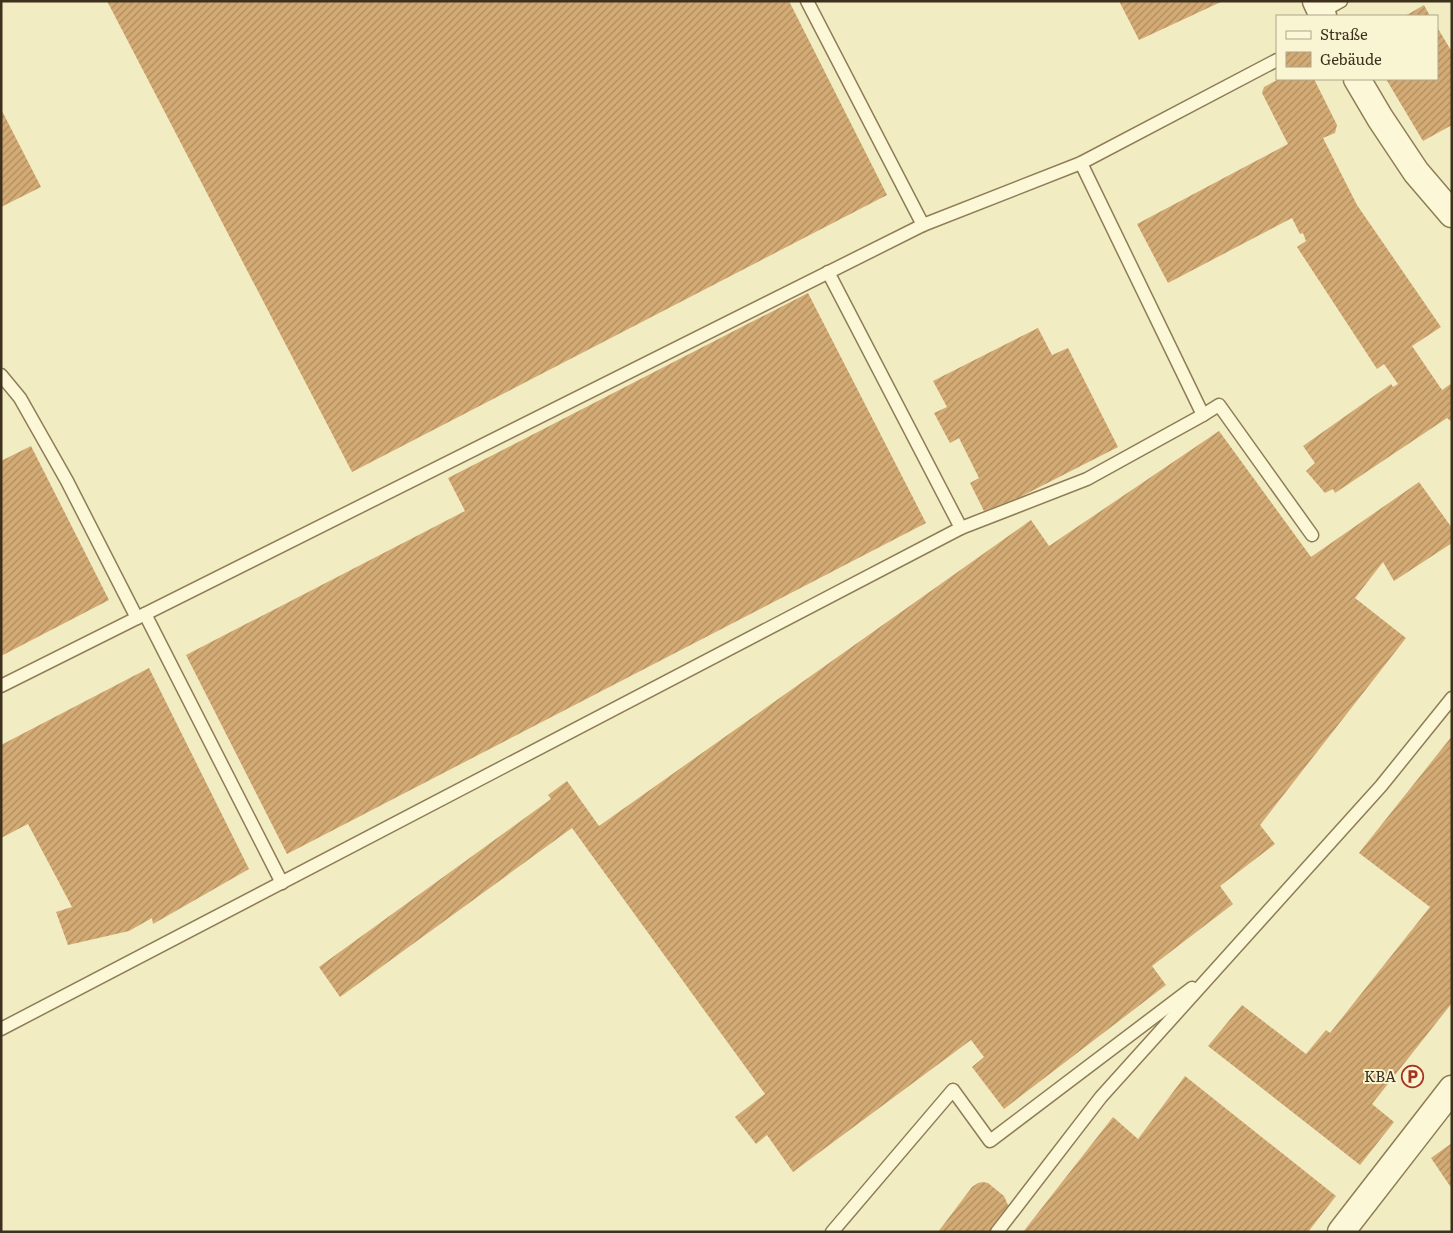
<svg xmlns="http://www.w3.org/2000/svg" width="1453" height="1233" font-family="Literata,serif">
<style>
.building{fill:url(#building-hatch)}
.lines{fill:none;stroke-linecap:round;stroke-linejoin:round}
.service-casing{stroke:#8e7d57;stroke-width:15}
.minor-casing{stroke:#8e7d57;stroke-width:29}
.service{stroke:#fcf7d6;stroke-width:12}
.minor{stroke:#fcf7d6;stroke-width:26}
.labels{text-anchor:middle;stroke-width:4;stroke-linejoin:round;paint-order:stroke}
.poi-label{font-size:15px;fill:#3d311d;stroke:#f9f4d2;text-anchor:end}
</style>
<defs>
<pattern id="building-hatch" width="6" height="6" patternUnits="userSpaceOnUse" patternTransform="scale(1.25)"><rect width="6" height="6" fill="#d4ab74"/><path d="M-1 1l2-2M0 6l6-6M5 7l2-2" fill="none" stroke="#ad8c5f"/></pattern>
</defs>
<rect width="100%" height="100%" fill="#f2ecc2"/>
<!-- building -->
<g class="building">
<path d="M 107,1 L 789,1 L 887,195 L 352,472 Z"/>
<path d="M 1119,1 L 1223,1 L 1139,40 Z"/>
<path d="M 1424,5 L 1430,16 L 1405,16 Z"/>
<path d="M 1437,27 L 1452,52 L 1452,125 L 1423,141 L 1386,79 L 1437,79 Z"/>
<path d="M 1279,79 L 1314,79 L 1337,125 L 1335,133 L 1323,138 L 1357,205 L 1441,327 L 1412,346 L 1442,390 L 1452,383 L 1452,422 L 1447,418 L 1335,493 L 1333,489 L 1325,493 L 1306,471 L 1315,463 L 1303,446 L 1391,384 L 1393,387 L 1398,384 L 1384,364 L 1377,369 L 1297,247 L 1306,241 L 1303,233 L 1300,234 L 1292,218 L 1168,283 L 1137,224 L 1288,144 L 1262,93 L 1264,87 Z"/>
<path d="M 1,109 L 41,187 L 1,207 Z"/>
<path d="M 808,293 L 926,523 L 287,854 L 186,655 L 465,511 L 448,478 Z"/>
<path d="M 1038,328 L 1052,355 L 1068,348 L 1118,447 L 1020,497 L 984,511 L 970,483 L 979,478 L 959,438 L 950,443 L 934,413 L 947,407 L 933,381 Z"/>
<path d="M 1219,431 L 1311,557 L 1419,482 L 1452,528 L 1452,543 L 1394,581 L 1383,562 L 1355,598 L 1406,638 L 1260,825 L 1275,844 L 1220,886 L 1233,904 L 1152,966 L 1166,985 L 1004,1109 L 972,1067 L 984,1057 L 971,1040 L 793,1172 L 767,1135 L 756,1144 L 735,1117 L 765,1094 L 572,828 L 340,997 L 319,967 L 551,799 L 548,795 L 567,781 L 599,826 L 1031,520 L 1049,546 Z"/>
<path d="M 31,446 L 109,600 L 1,656 L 1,461 Z"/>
<path d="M 149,668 L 249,869 L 153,924 L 152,918 L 129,931 L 68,945 L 56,912 L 72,907 L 28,824 L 1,838 L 1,745 Z"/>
<path d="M 1452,736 L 1452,1003 L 1372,1104 L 1394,1122 L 1360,1165 L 1208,1046 L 1242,1005 L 1306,1054 L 1326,1030 L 1330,1033 L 1430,907 L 1359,853 Z"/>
<path d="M 1185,1076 L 1336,1196 L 1308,1232 L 1023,1232 L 1113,1117 L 1138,1139 Z"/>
<path d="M 1452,1143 L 1452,1189 L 1431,1158 Z"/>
<path d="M 983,1182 L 988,1183 L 1004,1196 L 1008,1205 L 1006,1210 L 989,1232 L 938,1232 L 972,1187 L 978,1183 Z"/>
</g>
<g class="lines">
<defs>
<g id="service">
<path d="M 807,1 L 923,225"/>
<path d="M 1321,12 L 1341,1"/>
<path d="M 1,375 L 20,398 L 67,481 L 137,618"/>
<path d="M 1203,415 L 1219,405 L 1312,535"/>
<path d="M 961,528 L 1087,479 L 1203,415 L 1081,163"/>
<path d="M 145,614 L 282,883"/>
<path d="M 1,686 L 923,225 L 1081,163 L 1277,60"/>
<path d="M 1,1029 L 961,528 L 828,272"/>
<path d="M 832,1232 L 953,1090 L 990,1141 L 1192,988"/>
<path d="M 997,1232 L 1101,1097 L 1381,786 L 1452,698"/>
</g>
<g id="minor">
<path d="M 1316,1 L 1323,16"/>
<path d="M 1357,79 L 1380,118 L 1416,172 L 1452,214"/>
<path d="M 1341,1232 L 1452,1089"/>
</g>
</defs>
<!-- service casing -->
<use href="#service" class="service-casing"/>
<!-- minor casing -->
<use href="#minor" class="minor-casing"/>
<!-- service -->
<use href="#service" class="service"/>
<!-- minor -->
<use href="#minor" class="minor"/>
</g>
<!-- icons -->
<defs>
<symbol id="parking-ring" viewBox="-11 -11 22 22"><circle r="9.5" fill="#f9f4d2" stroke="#a43420" stroke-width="1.5"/><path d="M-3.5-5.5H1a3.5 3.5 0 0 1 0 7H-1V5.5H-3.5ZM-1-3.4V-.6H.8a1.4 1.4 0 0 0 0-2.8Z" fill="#a43420"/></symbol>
</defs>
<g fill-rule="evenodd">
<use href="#parking-ring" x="1400" y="1064" width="25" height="25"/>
</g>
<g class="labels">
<!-- poi labels -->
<g class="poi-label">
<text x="1396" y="1082">KBA</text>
</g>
</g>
<!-- border -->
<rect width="1453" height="1233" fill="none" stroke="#3d311d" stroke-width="5"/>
<!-- legend -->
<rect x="1276" y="15" width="162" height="65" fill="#f9f4d2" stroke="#aea68a"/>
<rect x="1286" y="31" width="25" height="8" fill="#fcf7d6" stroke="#aea68a"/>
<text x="1320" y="40" font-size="15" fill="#3d311d">Straße</text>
<rect x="1286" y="52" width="25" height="15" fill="url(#building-hatch)" stroke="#aea68a"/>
<text x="1320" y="65" font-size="15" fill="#3d311d">Gebäude</text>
</svg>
